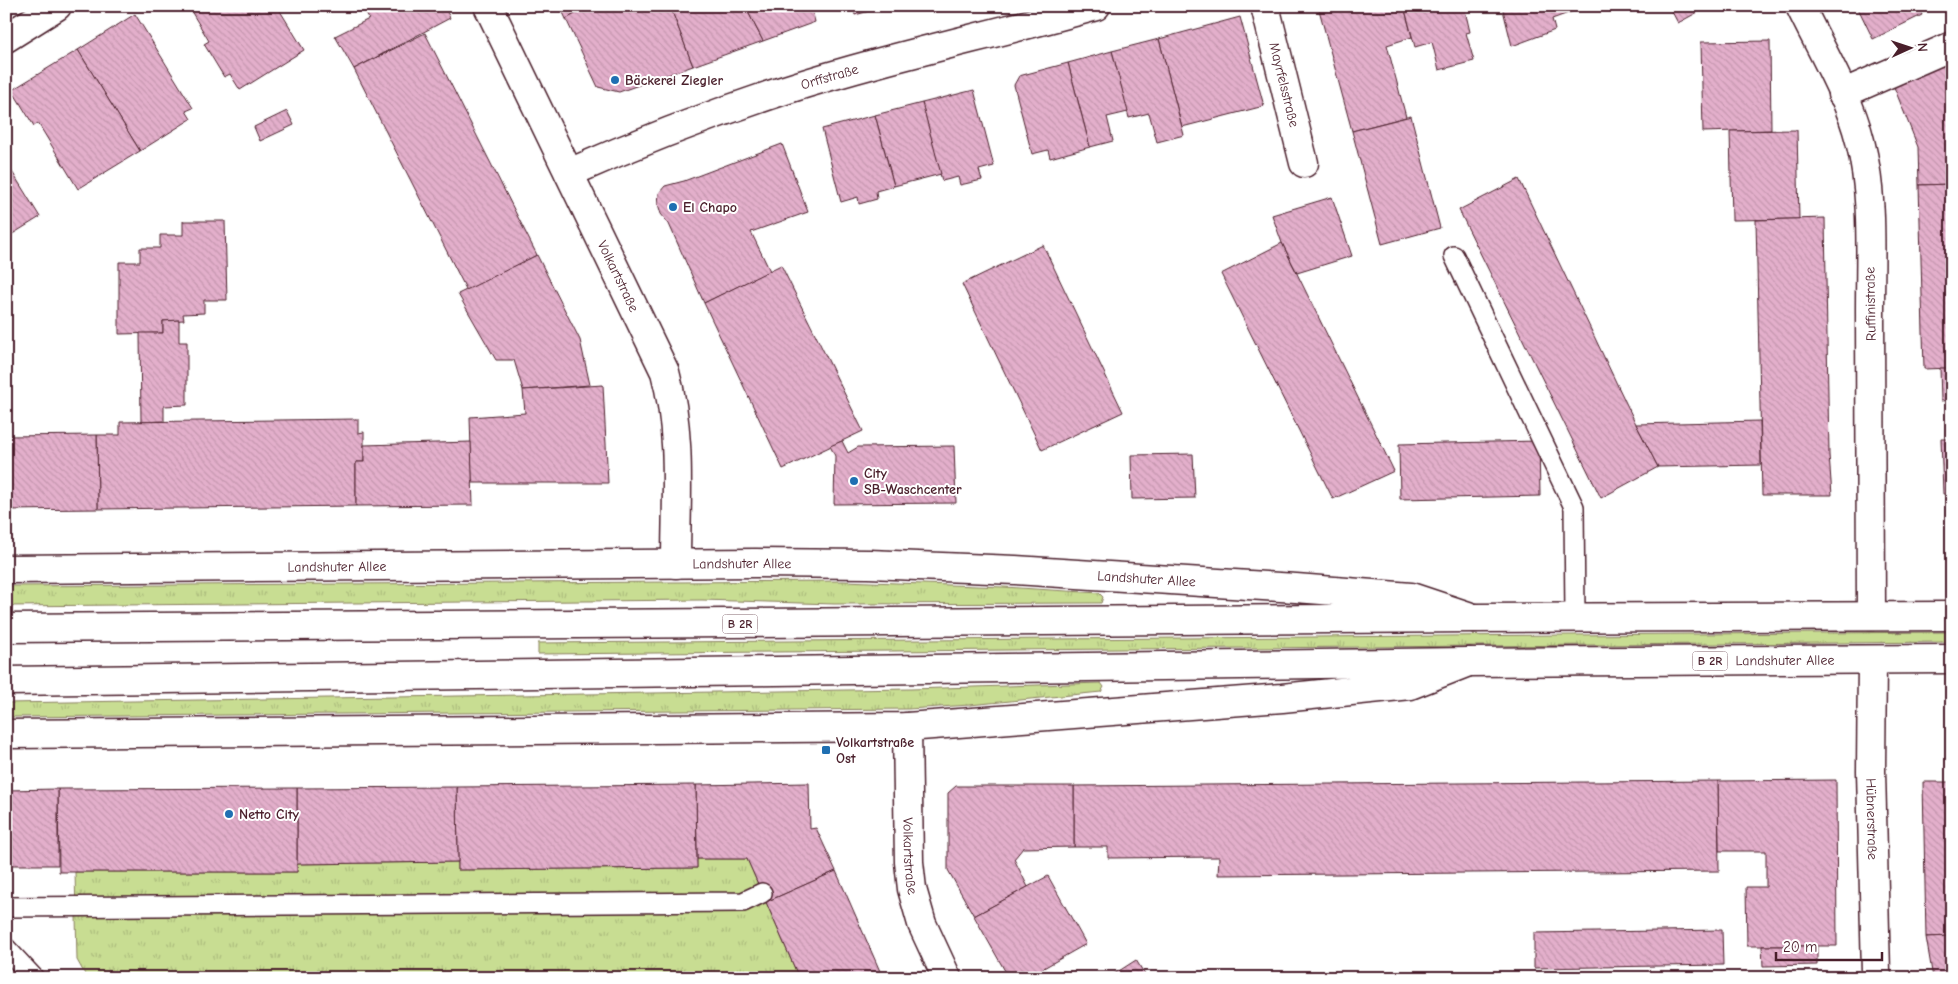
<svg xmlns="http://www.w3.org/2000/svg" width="1958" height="984" font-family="'Comic Neue',sans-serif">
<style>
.grass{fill:url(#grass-tufts);stroke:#897e5e}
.building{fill:url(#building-back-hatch);stroke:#4a1f2b}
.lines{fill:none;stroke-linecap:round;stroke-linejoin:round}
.lane-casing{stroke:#4a1f2b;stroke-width:22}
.street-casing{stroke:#4a1f2b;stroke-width:31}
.secondary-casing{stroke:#4a1f2b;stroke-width:31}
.primary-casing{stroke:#4a1f2b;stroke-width:31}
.highway-casing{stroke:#4a1f2b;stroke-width:31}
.lane{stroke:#fff;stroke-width:19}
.street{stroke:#fff;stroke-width:28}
.secondary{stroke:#fff;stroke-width:28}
.primary{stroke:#fff;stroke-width:28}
.highway{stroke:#fff;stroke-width:28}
.poi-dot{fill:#1f6fb2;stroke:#fff;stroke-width:2}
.labels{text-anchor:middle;stroke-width:4;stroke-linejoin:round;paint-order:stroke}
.shield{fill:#fff;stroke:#80626b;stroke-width:1}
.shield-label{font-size:12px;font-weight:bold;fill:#4a1f2b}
.street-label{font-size:14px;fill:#4a1f2b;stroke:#fff}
.poi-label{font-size:14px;font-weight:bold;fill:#4a1f2b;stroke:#fff;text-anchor:start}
</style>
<defs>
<pattern id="grass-tufts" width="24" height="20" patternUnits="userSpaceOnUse" patternTransform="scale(1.25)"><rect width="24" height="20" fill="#c8dd92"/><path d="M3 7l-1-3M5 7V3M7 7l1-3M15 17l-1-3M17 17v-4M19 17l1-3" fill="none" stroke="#adbd7e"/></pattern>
<pattern id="building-back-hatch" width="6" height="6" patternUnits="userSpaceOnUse" patternTransform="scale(1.25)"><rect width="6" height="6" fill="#e3afcb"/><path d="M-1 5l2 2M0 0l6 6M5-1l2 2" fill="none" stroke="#c496ae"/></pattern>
</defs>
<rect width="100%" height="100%" fill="#fff"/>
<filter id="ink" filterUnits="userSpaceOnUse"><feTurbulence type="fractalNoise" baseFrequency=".02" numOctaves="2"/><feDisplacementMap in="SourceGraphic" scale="10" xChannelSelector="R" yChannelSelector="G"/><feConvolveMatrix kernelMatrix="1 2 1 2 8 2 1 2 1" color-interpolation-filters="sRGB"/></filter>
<g filter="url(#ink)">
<!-- grass -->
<g class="grass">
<path d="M 844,581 L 1004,587 L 1099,593 L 1103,597 L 1101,603 L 834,604 L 702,600 L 6,606 L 6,586 Z"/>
<path d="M 1952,632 L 1952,642 L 538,654 L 538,643 Z"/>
<path d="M 1101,683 L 1104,687 L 1101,692 L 970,705 L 909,709 L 6,717 L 6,703 L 911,689 Z"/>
<path d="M 697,859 L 747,859 L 799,978 L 87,978 L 77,960 L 75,872 L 297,872 L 297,864 L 458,862 L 458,870 L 697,868 Z"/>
</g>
<!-- building -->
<g class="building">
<path d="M 188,6 L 277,6 L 304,50 L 240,90 L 230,74 L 224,77 L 204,44 L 209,41 Z"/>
<path d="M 362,6 L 444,6 L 450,18 L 354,69 L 335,36 L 369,19 Z"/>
<path d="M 560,6 L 590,6 L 566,19 Z"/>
<path d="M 590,6 L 628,6 L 630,10 L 640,6 L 670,6 L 693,66 L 619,92 L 598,87 L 566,19 Z"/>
<path d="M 670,6 L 745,6 L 763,41 L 693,66 Z"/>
<path d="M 745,6 L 811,6 L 815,22 L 763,41 Z"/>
<path d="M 853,6 L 887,6 L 855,15 Z"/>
<path d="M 1318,6 L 1404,6 L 1412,37 L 1387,45 L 1406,117 L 1352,131 Z"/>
<path d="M 1404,6 L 1464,6 L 1470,32 L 1466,33 L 1474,61 L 1439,70 L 1432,42 L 1415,47 Z"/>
<path d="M 1502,6 L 1588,6 L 1552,19 L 1555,30 L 1512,46 Z"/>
<path d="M 1669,6 L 1709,6 L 1678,23 Z"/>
<path d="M 1857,6 L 1918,6 L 1922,15 L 1873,39 Z"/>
<path d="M 135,14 L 193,108 L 186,111 L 191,119 L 140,151 L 78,50 Z"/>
<path d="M 1240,17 L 1264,106 L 1182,127 L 1159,39 Z"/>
<path d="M 425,33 L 537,255 L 467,291 L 354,69 Z"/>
<path d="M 1159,39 L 1184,135 L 1157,142 L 1149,113 L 1129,118 L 1112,51 Z"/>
<path d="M 1770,41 L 1771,130 L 1703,132 L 1701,42 Z"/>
<path d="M 78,50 L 140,151 L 78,189 L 38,123 L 34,126 L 12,90 Z"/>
<path d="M 1112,51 L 1128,112 L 1107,117 L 1113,141 L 1090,147 L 1068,63 Z"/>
<path d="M 1946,60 L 1952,75 L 1952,184 L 1919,185 L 1918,147 L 1892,82 Z"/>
<path d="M 1068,63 L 1090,147 L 1050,158 L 1048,150 L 1032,154 L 1014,85 L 1019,76 Z"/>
<path d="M 974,90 L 994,166 L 979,170 L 982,180 L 960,185 L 958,177 L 942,181 L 922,103 Z"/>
<path d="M 922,103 L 941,174 L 894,186 L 875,115 Z"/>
<path d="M 287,111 L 294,125 L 260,141 L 254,127 Z"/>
<path d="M 875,115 L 894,186 L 876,191 L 877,199 L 859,204 L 858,197 L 841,202 L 822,129 Z"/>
<path d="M 1411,116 L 1440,228 L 1382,244 L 1352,131 Z"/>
<path d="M 1797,130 L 1799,219 L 1732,220 L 1730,131 Z"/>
<path d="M 782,144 L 808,212 L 751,232 L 770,271 L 704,303 L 669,224 L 661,214 L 658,204 L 659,193 L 665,186 L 684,181 Z"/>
<path d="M 6,162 L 40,217 L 6,238 Z"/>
<path d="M 1519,179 L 1636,424 L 1658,467 L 1601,498 L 1459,210 Z"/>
<path d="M 1952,184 L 1952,368 L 1924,369 L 1919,185 Z"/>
<path d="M 1332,197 L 1352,256 L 1297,273 L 1282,243 L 1272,215 Z"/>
<path d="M 1825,218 L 1829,455 L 1832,495 L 1762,495 L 1756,220 Z"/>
<path d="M 183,221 L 225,221 L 227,300 L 204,300 L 204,313 L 183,314 L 184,320 L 163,321 L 163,333 L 119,334 L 119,262 L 140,262 L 140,248 L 160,248 L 160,235 L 183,235 Z"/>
<path d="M 1282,243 L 1394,471 L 1333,499 L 1221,274 Z"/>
<path d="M 1043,245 L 1123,412 L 1042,450 L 962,284 Z"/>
<path d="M 537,255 L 580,340 L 590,385 L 523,390 L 514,360 L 496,360 L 458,294 Z"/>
<path d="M 781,265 L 863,431 L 783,469 L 704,303 Z"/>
<path d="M 179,320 L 179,342 L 187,342 L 187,405 L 164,406 L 164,421 L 141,422 L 140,333 L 163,333 L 163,321 Z"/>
<path d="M 1940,368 L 1952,368 L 1952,400 L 1941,401 Z"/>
<path d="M 603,385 L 608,483 L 472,483 L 470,417 L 525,413 L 523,390 Z"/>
<path d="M 358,419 L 358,433 L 364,432 L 364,462 L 356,462 L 356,506 L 98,509 L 97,435 L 120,435 L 120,422 Z"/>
<path d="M 1760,421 L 1761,465 L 1658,467 L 1636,424 Z"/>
<path d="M 97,435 L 98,509 L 6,510 L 6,436 Z"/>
<path d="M 1941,439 L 1952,439 L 1952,494 L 1943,494 Z"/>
<path d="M 842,441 L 848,453 L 858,447 L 954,446 L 956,503 L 834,504 L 835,456 L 830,446 Z"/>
<path d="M 1539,441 L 1540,496 L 1400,499 L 1399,444 Z"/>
<path d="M 471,442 L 473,505 L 356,506 L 356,462 L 364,462 L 364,445 Z"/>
<path d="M 1193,454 L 1195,498 L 1132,499 L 1131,455 Z"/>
<path d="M 1836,780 L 1837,946 L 1747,946 L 1746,887 L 1766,887 L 1766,851 L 1719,851 L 1718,781 Z"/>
<path d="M 1718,781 L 1719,871 L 1218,875 L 1219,857 L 1108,858 L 1108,847 L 1074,847 L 1074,786 Z"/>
<path d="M 1923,782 L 1952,782 L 1952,936 L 1926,937 Z"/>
<path d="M 809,783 L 810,829 L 816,828 L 836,871 L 766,902 L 747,859 L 697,859 L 696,785 Z"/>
<path d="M 696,785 L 697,868 L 458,870 L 457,787 Z"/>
<path d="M 956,786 L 1074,786 L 1074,847 L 1023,848 L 1014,859 L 1028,887 L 974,916 L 948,870 L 948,793 Z"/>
<path d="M 457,787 L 458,862 L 297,864 L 297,788 Z"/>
<path d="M 297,788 L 297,872 L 59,872 L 58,789 Z"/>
<path d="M 58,789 L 58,865 L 6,865 L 6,790 Z"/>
<path d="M 836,871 L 883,978 L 799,978 L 766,902 Z"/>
<path d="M 1048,876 L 1086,944 L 1026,978 L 1009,978 L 974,916 Z"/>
<path d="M 1722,930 L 1723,965 L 1534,968 L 1534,933 Z"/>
<path d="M 1952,936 L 1952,978 L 1933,978 L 1926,937 Z"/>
<path d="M 1762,946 L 1817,946 L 1817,965 L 1763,966 Z"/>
<path d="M 1136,960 L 1147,978 L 1108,978 Z"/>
</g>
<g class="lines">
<defs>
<g id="lane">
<path d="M 1454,256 L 1574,507 L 1575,618"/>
<path d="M 6,907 L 743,902 L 762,893"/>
<path d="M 6,948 L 34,978"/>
</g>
<g id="street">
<path id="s1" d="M 488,6 L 665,372 C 682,434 676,500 676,564"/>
<path id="s2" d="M 1265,6 L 1304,163"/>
<path d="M 1800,6 C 1820,48 1849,96 1860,141 C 1874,195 1870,254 1870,310 C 1871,412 1870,514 1871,616"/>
<path d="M 6,38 L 57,6"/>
<path d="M 1842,94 L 1952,46"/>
<path id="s3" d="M 569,173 C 639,142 712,114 785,90 C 887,57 993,35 1096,6"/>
<path id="s4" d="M 1872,660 L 1871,771 L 1876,973 L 1878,978"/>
<path id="s5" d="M 907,727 L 909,862 L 912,889 L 922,924 L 947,978"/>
</g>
<g id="secondary">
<path id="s6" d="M 6,569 L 756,563 L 869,564 L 1015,570 L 1296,588 L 1411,597 L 1468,616"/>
<path d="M 6,734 L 907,727 L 1282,698 L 1410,685 L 1466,663"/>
</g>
<g id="primary">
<path d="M 1474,618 L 1952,616"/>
<path id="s7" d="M 1469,662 L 1952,659"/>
</g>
<g id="highway">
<path d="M 6,628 L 1474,618"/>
<path d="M 6,681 L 1469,662"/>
</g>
</defs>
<!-- lane casing -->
<use href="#lane" class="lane-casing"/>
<!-- street casing -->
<use href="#street" class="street-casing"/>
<!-- secondary casing -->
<use href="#secondary" class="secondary-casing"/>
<!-- primary casing -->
<use href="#primary" class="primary-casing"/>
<!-- highway casing -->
<use href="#highway" class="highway-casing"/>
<!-- lane -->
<use href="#lane" class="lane"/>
<!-- street -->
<use href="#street" class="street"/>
<!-- secondary -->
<use href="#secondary" class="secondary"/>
<!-- primary -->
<use href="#primary" class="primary"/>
<!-- highway -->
<use href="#highway" class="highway"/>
</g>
</g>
<!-- markers -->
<g class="poi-dot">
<circle cx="615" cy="80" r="5"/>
<circle cx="673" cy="207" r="5"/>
<circle cx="854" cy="481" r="5"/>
<rect x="821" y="745" width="10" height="10" rx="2.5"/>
<circle cx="229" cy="814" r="5"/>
</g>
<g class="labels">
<!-- shield labels -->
<g class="shield">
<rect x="722.5" y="614.5" width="35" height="19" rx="4"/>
<rect x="1692.5" y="651.5" width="35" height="19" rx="4"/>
</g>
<g class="shield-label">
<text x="740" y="628">B 2R</text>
<text x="1710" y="665">B 2R</text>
</g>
<!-- street labels -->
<g class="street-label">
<text dy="5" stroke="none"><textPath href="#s3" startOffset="278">Orffstraße</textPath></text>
<text dy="5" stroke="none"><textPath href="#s2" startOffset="81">Mayrfelsstraße</textPath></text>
<text dy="5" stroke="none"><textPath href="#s1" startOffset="300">Volkartstraße</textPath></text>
<text transform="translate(1870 304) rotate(-91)" y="5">Ruffinistraße</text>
<text dy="5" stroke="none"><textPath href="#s6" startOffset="736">Landshuter Allee</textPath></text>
<text dy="5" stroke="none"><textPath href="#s6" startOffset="331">Landshuter Allee</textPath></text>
<text dy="5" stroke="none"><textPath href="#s6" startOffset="1141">Landshuter Allee</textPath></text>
<text dy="5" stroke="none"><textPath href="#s7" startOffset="316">Landshuter Allee</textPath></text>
<text dy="5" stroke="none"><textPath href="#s4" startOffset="159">Hübnerstraße</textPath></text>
<text dy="5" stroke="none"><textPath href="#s5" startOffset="129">Volkartstraße</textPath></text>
</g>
<!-- poi labels -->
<g class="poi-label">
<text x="625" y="85">Bäckerei Ziegler</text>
<text x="683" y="212">El Chapo</text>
<text x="864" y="478">City<tspan x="864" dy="16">SB-Waschcenter</tspan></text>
<text x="836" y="747">Volkartstraße<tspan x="836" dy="16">Ost</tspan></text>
<text x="239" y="819">Netto City</text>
</g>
</g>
<!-- margin -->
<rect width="1958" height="984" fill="none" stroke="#fff" stroke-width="25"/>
<rect x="12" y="12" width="1933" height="959" fill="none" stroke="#4a1f2b" stroke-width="2" filter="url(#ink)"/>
<!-- north arrow -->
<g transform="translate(1910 48) rotate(87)" stroke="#ffffff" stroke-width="4" paint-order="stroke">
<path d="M0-4L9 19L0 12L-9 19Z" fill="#4a1f2b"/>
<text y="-8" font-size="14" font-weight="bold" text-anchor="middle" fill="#4a1f2b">N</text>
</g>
<!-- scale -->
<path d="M1776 952v8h106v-8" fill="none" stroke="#4a1f2b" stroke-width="2.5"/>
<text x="1783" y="952" font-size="15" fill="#4a1f2b" stroke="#ffffff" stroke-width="4" paint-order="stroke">20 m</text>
</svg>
